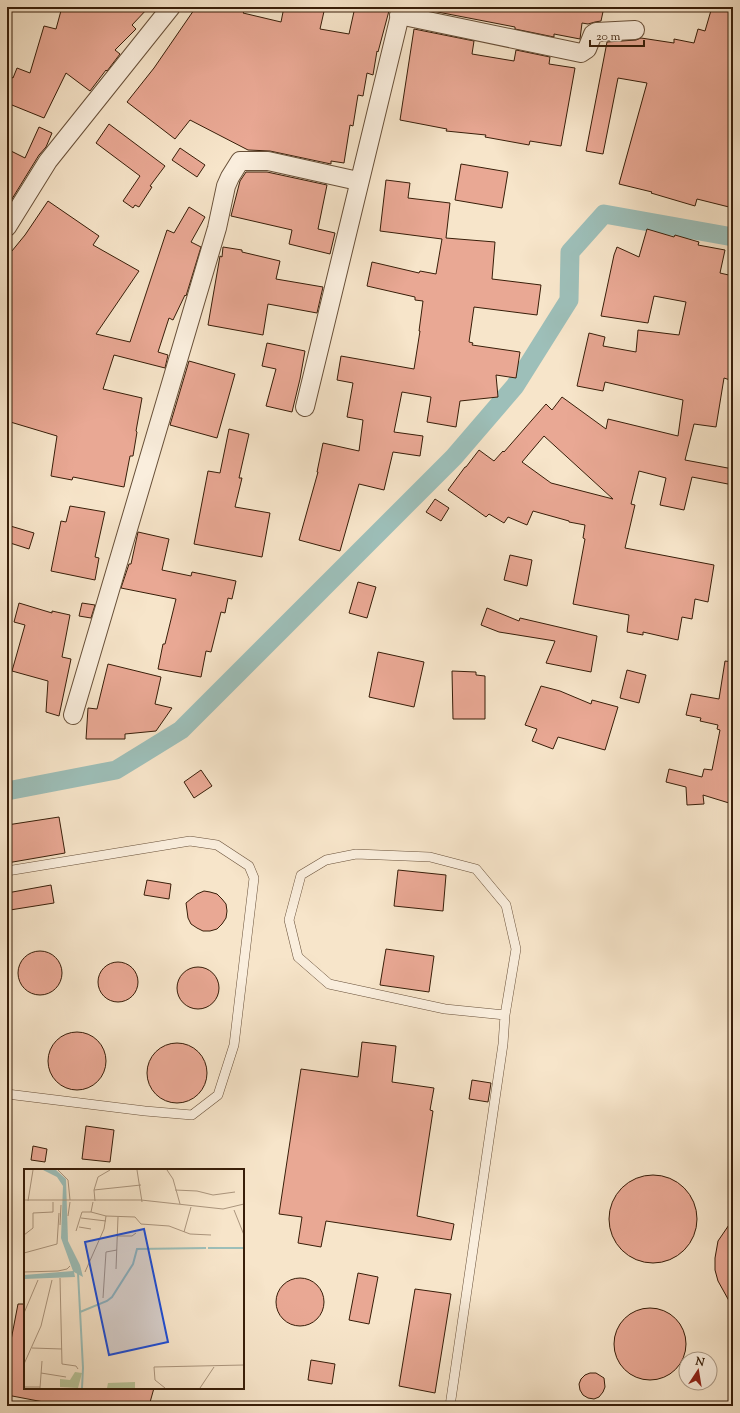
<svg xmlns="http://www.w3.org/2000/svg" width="740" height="1413" font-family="'Sorts Mill Goudy',serif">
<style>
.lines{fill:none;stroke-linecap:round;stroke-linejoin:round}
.canal{stroke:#9dbfb9;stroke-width:19}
.building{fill:#e9a894;stroke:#381e09;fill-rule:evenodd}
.service-casing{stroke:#685039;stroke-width:10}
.minor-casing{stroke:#685039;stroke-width:20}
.service{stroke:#faeedd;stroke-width:9}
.minor{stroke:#faeedd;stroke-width:18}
.inset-river{fill:none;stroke:#9dbfb9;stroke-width:2}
.inset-road{fill:none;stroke:#ab957d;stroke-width:1}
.view{fill:#1d4ed8;fill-opacity:0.15;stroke:#1d4ed8;stroke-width:2}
.inset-edge{fill:none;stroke:#381e09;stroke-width:2}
</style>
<rect width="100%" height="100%" fill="#f7e5ca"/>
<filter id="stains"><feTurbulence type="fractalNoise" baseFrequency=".005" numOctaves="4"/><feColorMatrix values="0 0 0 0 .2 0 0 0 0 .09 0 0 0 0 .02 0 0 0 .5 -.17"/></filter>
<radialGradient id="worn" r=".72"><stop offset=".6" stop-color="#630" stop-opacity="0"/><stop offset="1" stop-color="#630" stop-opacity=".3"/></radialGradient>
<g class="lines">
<!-- canal -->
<path class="canal" d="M 7,791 L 116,770 L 181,730 L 454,457 L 515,386 L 569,300 L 570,252 L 604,214 L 733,237"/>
</g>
<!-- building -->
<g class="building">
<path d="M 62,7 L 149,7 L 132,25 L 136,29 L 115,50 L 120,54 L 107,71 L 106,70 L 90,91 L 66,73 L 44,118 L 7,103 L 7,75 L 13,78 L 17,68 L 30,73 L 44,26 L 56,29 Z"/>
<path d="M 196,7 L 248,7 L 243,13 L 281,22 L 284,7 L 325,7 L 320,29 L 349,34 L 355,7 L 390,7 L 378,52 L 377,51 L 373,75 L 367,73 L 363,96 L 358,95 L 353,126 L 350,125 L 344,163 L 331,161 L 331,164 L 270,151 L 248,150 L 190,120 L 175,139 L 127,102 L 154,68 Z"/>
<path d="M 417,7 L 604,7 L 601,21 L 595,22 L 588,24 L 582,23 L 580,39 L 554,34 L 554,37 L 515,29 L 515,27 L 417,8 Z"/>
<path d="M 712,7 L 733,7 L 730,19 L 733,20 L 733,208 L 697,199 L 695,206 L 651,193 L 652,192 L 619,184 L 647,83 L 618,78 L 603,154 L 586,151 L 607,42 L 636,40 L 641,38 L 674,43 L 674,39 L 694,43 L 698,29 L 705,31 Z"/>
<path d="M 414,29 L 474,41 L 472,54 L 514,61 L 516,50 L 550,57 L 549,64 L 575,68 L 561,146 L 530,141 L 529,145 L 485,137 L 486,135 L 446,131 L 447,129 L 400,120 Z"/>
<path d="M 109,124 L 165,166 L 150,186 L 152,187 L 139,207 L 135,205 L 133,208 L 123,201 L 140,176 L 96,143 Z"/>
<path d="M 39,127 L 52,133 L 46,147 L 39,155 L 7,207 L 7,149 L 25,158 Z"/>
<path d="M 180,148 L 205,165 L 197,177 L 172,160 Z"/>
<path d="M 461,164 L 508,172 L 502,208 L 455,200 Z"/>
<path d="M 246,172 L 267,172 L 327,185 L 318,229 L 335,233 L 330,254 L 289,244 L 292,230 L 231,216 L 240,181 Z"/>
<path d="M 386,180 L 410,183 L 408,198 L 450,203 L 446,238 L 495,242 L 492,279 L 541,285 L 537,315 L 474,307 L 469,342 L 473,343 L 472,345 L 520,352 L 516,378 L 496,375 L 498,397 L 460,401 L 456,427 L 427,422 L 431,397 L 402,392 L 394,432 L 423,436 L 420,456 L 393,452 L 384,490 L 359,484 L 340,551 L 299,540 L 318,472 L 317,472 L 323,443 L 359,451 L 363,420 L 347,417 L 353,383 L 337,380 L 341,356 L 414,369 L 420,331 L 419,331 L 423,301 L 415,300 L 415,297 L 367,286 L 372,262 L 419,273 L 420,271 L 436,274 L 442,239 L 380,231 Z"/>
<path d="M 48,201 L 99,236 L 93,245 L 139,271 L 96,334 L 130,342 L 167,230 L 174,233 L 189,207 L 205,217 L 191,242 L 201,247 L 186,296 L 185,295 L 173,320 L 169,318 L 158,352 L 168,355 L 165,368 L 114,355 L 103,389 L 142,398 L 136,431 L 137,432 L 133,456 L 130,456 L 124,487 L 73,477 L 72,480 L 51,476 L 57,436 L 7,421 L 7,257 L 25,235 Z"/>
<path d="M 647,229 L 674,237 L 675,235 L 699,242 L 698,245 L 725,250 L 720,273 L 733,276 L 733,381 L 724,378 L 716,427 L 694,424 L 685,460 L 733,469 L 733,485 L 692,477 L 684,510 L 660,505 L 666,478 L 639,471 L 631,504 L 635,505 L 625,548 L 714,565 L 708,602 L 695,599 L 692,619 L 682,617 L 678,640 L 643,632 L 643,635 L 627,632 L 629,615 L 573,604 L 585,539 L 583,538 L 585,525 L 569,522 L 569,521 L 533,511 L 527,525 L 508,517 L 504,523 L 489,514 L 486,517 L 448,490 L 465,467 L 466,467 L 479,450 L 494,461 L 503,451 L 504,452 L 546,404 L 552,410 L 562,397 L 606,429 L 608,419 L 678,436 L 683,400 L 605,382 L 603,391 L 577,386 L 589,333 L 605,337 L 603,346 L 636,352 L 638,330 L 679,335 L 686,302 L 654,296 L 648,323 L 601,316 L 614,255 L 617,247 L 639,257 ZM 544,436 L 613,499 L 551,483 L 522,462 Z"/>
<path d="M 223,247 L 242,250 L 242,252 L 280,261 L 276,279 L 323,287 L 317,313 L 268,304 L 263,335 L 208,325 L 220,256 L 222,257 Z"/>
<path d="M 267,343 L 305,351 L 300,379 L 292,412 L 266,406 L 276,369 L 262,366 Z"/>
<path d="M 189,361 L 235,374 L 217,438 L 170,425 Z"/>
<path d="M 229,429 L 249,434 L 239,478 L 242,478 L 235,507 L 270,513 L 262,557 L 194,544 L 208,471 L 220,473 Z"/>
<path d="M 435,499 L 449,508 L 441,521 L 426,512 Z"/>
<path d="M 70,506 L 105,512 L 95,557 L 99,558 L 95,580 L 51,571 L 61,521 L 66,522 Z"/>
<path d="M 7,525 L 34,533 L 29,549 L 7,542 Z"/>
<path d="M 138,532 L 169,539 L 162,570 L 191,576 L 192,572 L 236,581 L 232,599 L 228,598 L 225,613 L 221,612 L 211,652 L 206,651 L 201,677 L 158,669 L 163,644 L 165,644 L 176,599 L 121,588 L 129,564 L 131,564 Z"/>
<path d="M 510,555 L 532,560 L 527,586 L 504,580 Z"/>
<path d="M 358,582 L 376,587 L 367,618 L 349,613 Z"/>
<path d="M 19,603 L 52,613 L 52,611 L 70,615 L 62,657 L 71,659 L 59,716 L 46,712 L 48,681 L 12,671 L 25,625 L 14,622 Z"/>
<path d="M 82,603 L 95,605 L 91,618 L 79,616 Z"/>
<path d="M 487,608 L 519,621 L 520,618 L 597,636 L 591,672 L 546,663 L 555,641 L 499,632 L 481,625 Z"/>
<path d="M 378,652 L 424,662 L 414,707 L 369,697 Z"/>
<path d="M 725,661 L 733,662 L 733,771 L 729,788 L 733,789 L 733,791 L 729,803 L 703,795 L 704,804 L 687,805 L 686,787 L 666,782 L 669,769 L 702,777 L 704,769 L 712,770 L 720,730 L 717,729 L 718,725 L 700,721 L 701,718 L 686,715 L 691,694 L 719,699 Z"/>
<path d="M 108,664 L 161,677 L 155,704 L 172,708 L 156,731 L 125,734 L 125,739 L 86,739 L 88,708 L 97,709 Z"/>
<path d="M 627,670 L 646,675 L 639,703 L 620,698 Z"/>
<path d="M 452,671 L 476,672 L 476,675 L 485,676 L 485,719 L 453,719 Z"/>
<path d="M 541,686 L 560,691 L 591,704 L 592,700 L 618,707 L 605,750 L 558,737 L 553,749 L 532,741 L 537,729 L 525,725 Z"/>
<path d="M 201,770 L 212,786 L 194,798 L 184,782 Z"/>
<path d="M 59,817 L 65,853 L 7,863 L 7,825 Z"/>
<path d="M 398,870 L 446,875 L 443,911 L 394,906 Z"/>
<path d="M 147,880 L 171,884 L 169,899 L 144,895 Z"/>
<path d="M 51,885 L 54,903 L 10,910 L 7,893 Z"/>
<path d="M 204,891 L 210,892 L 217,894 L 222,899 L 226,904 L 227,911 L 226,918 L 222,924 L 217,929 L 210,931 L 203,931 L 197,928 L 191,924 L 188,918 L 186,903 L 197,894 Z"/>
<path d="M 386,949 L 434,956 L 429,992 L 380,985 Z"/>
<circle cx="40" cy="973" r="22"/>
<circle cx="118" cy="982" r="20"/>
<circle cx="198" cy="988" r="21"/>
<circle cx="77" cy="1061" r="29"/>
<path d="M 362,1042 L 396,1046 L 392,1082 L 434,1088 L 430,1110 L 433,1111 L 417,1216 L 454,1224 L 451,1240 L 326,1221 L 321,1247 L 298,1243 L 302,1217 L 279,1214 L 301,1069 L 358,1077 Z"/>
<circle cx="177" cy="1073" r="30"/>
<path d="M 472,1080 L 491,1083 L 488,1102 L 469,1099 Z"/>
<path d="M 86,1126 L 114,1130 L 110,1162 L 82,1159 Z"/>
<path d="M 33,1146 L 47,1149 L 45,1162 L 31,1160 Z"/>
<circle cx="653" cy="1219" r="44"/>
<path d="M 733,1219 L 733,1308 L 718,1281 L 715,1270 L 715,1258 L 718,1241 Z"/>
<path d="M 358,1273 L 378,1277 L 369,1324 L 349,1320 Z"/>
<circle cx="300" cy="1302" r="24"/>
<path d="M 415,1289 L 451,1294 L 435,1393 L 399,1386 Z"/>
<path d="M 18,1304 L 25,1304 L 25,1388 L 154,1388 L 149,1406 L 54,1406 L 54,1404 L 7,1395 L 7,1361 Z"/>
<circle cx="650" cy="1344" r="36"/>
<path d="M 311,1360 L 335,1364 L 332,1384 L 308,1380 Z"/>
<path d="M 590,1373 L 596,1373 L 604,1378 L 605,1387 L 603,1392 L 599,1397 L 594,1399 L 588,1398 L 583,1395 L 580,1390 L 579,1384 L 581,1379 L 585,1375 Z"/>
</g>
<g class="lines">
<defs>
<g id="service">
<path d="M 7,871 L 190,841 L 217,845 L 249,866 L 254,878 L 234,1045 L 218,1095 L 192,1115 L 145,1111 L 7,1094"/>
<path d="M 450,1406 L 503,1044 L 505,1015 L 516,949 L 506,905 L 476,869 L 430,857 L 356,854 L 326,860 L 301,875 L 289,920 L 298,957 L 329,984 L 445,1009 L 505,1015"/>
</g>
<g id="minor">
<path d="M 399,15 L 581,53 L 587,49 L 593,34 L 596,32 L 635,30"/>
<path d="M 7,227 L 48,161 L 171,7"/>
<path d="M 305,407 L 402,7"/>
<path d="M 73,715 L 217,228 L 226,186 L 230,177 L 240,161 L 268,161 L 358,181"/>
</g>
</defs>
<!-- service casing -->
<use href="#service" class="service-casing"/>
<!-- minor casing -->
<use href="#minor" class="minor-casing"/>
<!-- service -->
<use href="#service" class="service"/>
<!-- minor -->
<use href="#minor" class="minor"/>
</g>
<!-- overview -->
<g transform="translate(24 1169)">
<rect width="220" height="220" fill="#f7e5ca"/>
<path d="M 51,203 L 58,204 L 54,219 L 36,218 L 36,210 L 46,211 ZM 111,213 L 111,219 L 83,219 L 84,214 Z" fill="#b9c599"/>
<path d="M 19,1 L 32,1 L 42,10 L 44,72 L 56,96 L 59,108 L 50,103 L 51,108 L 0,110 L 0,106 L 49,102 L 37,69 L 39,17 L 33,8 Z" fill="#9dbfb9"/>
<path class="inset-river" d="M 184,79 L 220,79M 54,104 L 59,199 L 58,219M 56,143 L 83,132 L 88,128 L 109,95 L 113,80 L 182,79"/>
<path class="inset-road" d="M 34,1 L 44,11 L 46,31M 113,1 L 118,33M 143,1 L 149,10 L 156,35M 70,21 L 117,16M 151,21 L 173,22 L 189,26 L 211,23M 0,31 L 117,31 L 199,40 L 220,35M 4,32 L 9,1M 71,32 L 70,21 L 74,8 L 86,1M 210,41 L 220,66M 67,43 L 82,47 L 111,48 L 117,55 L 145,57 L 166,65 L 187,66M 44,47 L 46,33M 57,49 L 82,52M 36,56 L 37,36M 55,58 L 67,60M 52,62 L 58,43 L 67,43 L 69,33M 160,63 L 167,38M 0,66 L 9,59 L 9,44 L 29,43 L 29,33M 93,67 L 108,67 L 112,64M 0,84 L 33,75 L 35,44M 92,100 L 94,48M 0,103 L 34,102 L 43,100 L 46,97M 61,103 L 80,60 L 82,47M 36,109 L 38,195 L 52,197 L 54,200M 79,129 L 82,83 L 93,81M 0,144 L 14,111M 8,179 L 38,180M 0,195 L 17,157 L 28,111M 17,204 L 42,208M 0,218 L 16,218M 16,219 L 18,192M 141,219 L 131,211 L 130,198 L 220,196M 176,219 L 190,198"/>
<path class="view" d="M 120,60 L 144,173 L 85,186 L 61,73 Z"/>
<rect width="220" height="220" class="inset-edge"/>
</g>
<!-- margin -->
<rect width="740" height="1413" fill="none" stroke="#f7e5ca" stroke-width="24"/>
<rect x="8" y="8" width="724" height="1397" fill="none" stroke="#381e09" stroke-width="2"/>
<rect x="12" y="12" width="716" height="1389" fill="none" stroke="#381e09"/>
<!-- north arrow -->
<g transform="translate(698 1371) rotate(12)"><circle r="19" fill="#faeedd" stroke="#ac9b88"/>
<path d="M0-3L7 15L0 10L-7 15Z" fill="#8f2418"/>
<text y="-6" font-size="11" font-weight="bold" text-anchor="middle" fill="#381e09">N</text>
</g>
<!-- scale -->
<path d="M590 40v6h54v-6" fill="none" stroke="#381e09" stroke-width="2"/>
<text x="596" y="40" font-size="12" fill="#381e09" stroke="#faeedd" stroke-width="3" paint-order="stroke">20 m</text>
<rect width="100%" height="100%" filter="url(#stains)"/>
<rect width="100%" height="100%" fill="url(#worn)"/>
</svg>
